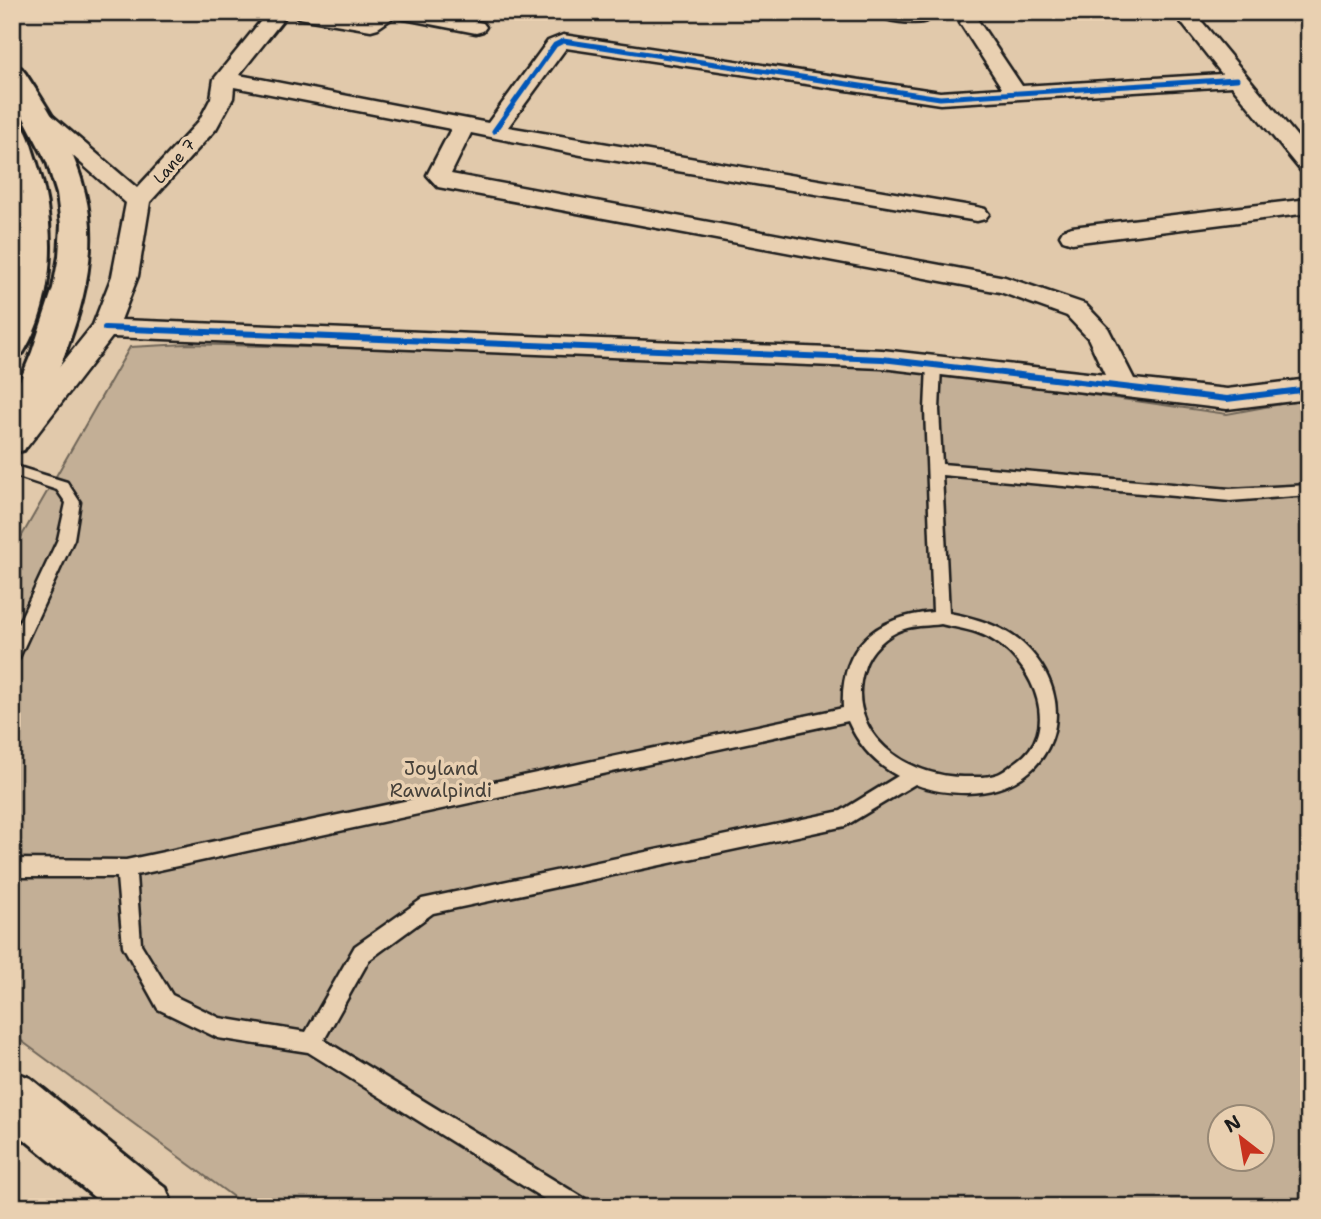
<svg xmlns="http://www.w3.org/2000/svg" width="1321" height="1219" font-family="'Shantell Sans',sans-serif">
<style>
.green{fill:#c3af96;stroke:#706659;stroke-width:2;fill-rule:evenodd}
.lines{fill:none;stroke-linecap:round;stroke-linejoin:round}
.service-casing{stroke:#1c1c1c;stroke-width:5}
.minor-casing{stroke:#1c1c1c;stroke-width:5}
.secondary-casing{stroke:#1c1c1c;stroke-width:6}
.service{fill:#e9d0b1;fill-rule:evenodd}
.minor{fill:#e9d0b1;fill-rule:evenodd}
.secondary{fill:#e9d0b1;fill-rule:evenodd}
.cycleway-far1-casing{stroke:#e9d0b1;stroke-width:9}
.cycleway-casing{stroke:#e9d0b1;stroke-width:10}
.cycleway-far1{stroke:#0057b8;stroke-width:5}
.cycleway{stroke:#0057b8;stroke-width:6}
.labels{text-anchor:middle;stroke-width:7;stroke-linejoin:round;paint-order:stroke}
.far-street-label{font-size:16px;fill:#1c1c1c;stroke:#e9d0b1}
.park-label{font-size:19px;fill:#46413a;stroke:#e9d0b1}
</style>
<rect width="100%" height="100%" fill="#e1c9ab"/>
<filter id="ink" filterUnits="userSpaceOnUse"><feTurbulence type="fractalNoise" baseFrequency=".0143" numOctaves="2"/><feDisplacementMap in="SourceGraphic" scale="14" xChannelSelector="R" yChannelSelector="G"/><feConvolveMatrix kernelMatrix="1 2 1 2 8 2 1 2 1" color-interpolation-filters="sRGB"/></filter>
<g filter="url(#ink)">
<!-- green -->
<path class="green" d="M 186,344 L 860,362 L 1227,414 L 1309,399 L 1309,1207 L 247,1207 L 12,1034 L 12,553 L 130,347 ZM 1220,1118 L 1262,1118 L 1262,1160 L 1220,1160 Z"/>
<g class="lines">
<defs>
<g id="service">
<path d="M 934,360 L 941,365 L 939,410 L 942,464 L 1230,489 L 1309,485 L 1309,495 L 1230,501 L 942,475 L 949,613 C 975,618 1001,625 1022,643 C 1086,701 1055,792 967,793 C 949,793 932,791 915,784 L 845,826 L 433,913 L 369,960 L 324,1040 L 585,1199 L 588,1207 L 557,1207 L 308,1052 L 218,1038 L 158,1009 L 123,946 L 117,877 L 12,877 L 12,859 L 126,860 L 843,708 C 840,647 874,617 933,612 L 925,410 L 927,365 ZM 941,624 C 961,629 979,630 996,642 C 1034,667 1062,731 1016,762 C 1010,766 1004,772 998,774 C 988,778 976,777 966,777 C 907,778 843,733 864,669 C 869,651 886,635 904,629 C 915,625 929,626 941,624 ZM 848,721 C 858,744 875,764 898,776 L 841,811 L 422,899 L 355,946 L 306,1032 L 220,1018 L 172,995 L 141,944 L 136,875 Z"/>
<path d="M 12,465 L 67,482 L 80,502 L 74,539 L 18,660 L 12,662 L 12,637 L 58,539 L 66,503 L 57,490 L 12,475 Z"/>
</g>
<g id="minor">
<path d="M 268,12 L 289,12 L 239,75 L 488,123 L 548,41 L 563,35 L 940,92 L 1002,88 L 960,23 L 963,19 L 977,19 L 1022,86 L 1222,74 L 1173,12 L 1194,12 L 1309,151 L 1309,173 L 1301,171 L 1232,86 L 940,104 L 566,48 L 508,127 L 977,207 L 985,209 L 989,214 L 985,219 L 977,221 L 581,155 L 471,133 L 451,174 L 1005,277 L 1085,304 L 1108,328 L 1134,379 L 1227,389 L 1309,379 L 1309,399 L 1227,409 L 882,368 L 112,337 L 27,447 L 12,449 L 12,426 L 93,325 L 112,276 L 126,203 L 29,117 L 32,112 L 48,112 L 137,188 L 199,121 L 211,98 L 214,79 ZM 234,87 L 451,129 L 427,175 L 438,187 L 1000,292 L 1067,316 L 1088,338 L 1105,375 L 882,350 L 121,320 L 138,276 L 150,202 L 216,129 L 233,98 Z"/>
<path d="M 289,12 L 337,12 L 367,17 L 374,12 L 431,12 L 483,23 L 486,27 L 483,31 L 476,33 L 394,17 L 378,28 L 371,30 L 299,18 Z"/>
<path d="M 874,12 L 925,12 L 930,17 L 927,21 C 914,25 883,22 874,12 Z"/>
<path d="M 1309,199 L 1309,213 L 1072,243 L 1063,240 L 1060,235 L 1063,230 L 1072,227 Z"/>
</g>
<g id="secondary">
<path d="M 12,65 L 21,68 L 25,73 C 49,110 75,149 85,193 C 106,278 60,364 29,441 L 24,450 L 12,453 L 12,400 L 32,352 L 53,288 L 59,256 L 61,225 L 57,194 L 47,162 L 12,95 Z"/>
<path d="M 12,123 L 22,125 C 29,135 32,148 36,160 C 56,219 57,298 23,353 L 12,356 L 12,296 L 21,227 L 12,174 Z"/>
<path d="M 12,1071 L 30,1078 L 166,1188 L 173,1207 L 106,1207 L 12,1129 Z"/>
</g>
</defs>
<!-- service casing -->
<use href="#service" class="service-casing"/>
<!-- minor casing -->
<use href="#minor" class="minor-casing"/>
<!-- secondary casing -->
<use href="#secondary" class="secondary-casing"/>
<!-- service -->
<use href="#service" class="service"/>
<!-- minor -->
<use href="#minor" class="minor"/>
<!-- secondary -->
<use href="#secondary" class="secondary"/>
<defs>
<path id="cycleway-far1" d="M 494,131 L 555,45 L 563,41 L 940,98 L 1237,79"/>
<path id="cycleway" d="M 105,328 L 882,359 L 1227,399 L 1309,389"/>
</defs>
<!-- cycleway-far1 casing -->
<use href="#cycleway-far1" class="cycleway-far1-casing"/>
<!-- cycleway casing -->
<use href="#cycleway" class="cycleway-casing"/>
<!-- cycleway-far1 -->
<use href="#cycleway-far1" class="cycleway-far1"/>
<!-- cycleway -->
<use href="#cycleway" class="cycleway"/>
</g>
</g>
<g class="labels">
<!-- far-street labels -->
<g class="far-street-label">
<text transform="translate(174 161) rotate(-48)" y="6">Lane 7</text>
</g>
<!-- park labels -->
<g class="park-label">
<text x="441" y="775">Joyland<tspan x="441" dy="22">Rawalpindi</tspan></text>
</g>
</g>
<!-- margin -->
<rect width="1321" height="1219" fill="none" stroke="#e9d0b1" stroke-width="42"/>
<rect x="21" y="21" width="1279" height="1177" fill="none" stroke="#1c1c1c" stroke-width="2.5" filter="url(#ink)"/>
<!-- north arrow -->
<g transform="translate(1241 1138) rotate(329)"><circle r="33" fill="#e9d0b1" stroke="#978875" stroke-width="2"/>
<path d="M0-5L12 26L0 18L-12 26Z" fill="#c8321e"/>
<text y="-10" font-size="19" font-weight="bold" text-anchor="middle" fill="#1c1c1c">N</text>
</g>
</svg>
